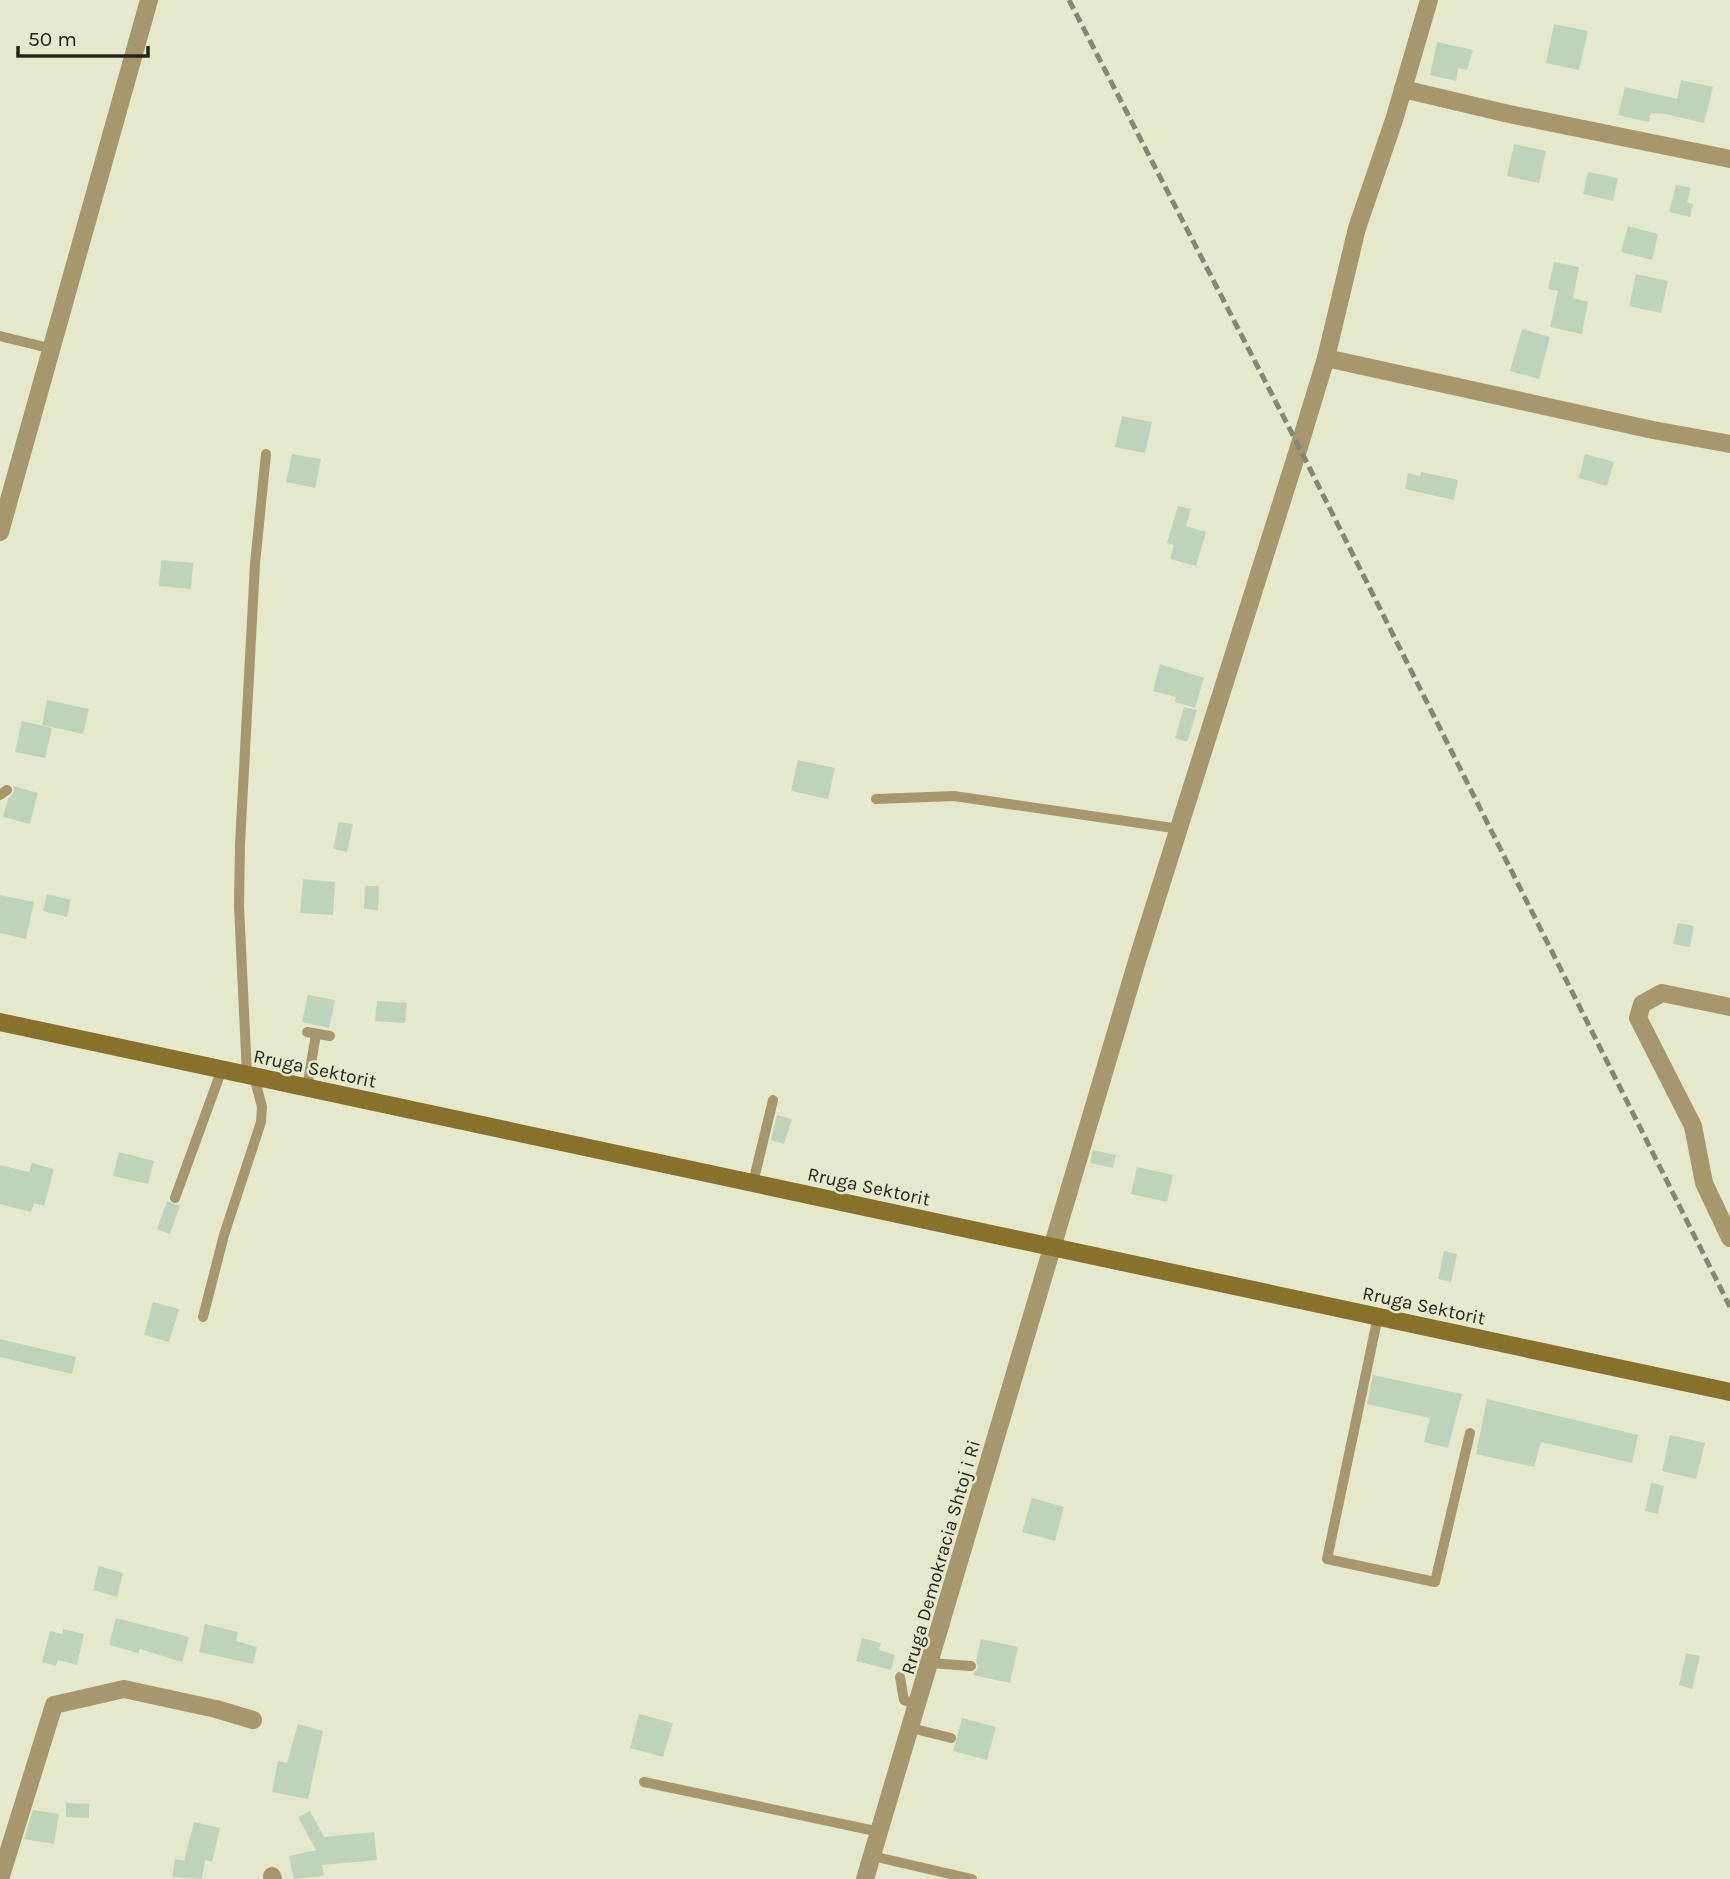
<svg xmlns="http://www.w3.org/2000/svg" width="1730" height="1879" font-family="Karla,sans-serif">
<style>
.building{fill:#bfd3ba}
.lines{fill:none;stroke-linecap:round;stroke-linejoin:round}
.lane{stroke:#a7976c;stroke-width:10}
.street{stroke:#a7976c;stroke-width:18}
.secondary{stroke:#88712a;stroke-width:18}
.rail{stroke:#848773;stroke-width:5;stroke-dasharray:10 5;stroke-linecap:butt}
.labels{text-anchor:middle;stroke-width:5;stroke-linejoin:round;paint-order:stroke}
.street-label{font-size:19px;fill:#25261b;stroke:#e4e9cc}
</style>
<rect width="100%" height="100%" fill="#e4e9cc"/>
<!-- building -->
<g class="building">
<path d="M 1554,24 L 1588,31 L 1579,70 L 1546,63 Z"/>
<path d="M 1437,42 L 1473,50 L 1467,70 L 1458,68 L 1456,81 L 1430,75 Z"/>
<path d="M 1681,80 L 1713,87 L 1704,123 L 1665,114 L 1651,113 L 1649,122 L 1618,115 L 1625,87 L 1677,99 Z"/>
<path d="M 1514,144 L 1546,151 L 1539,183 L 1507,176 Z"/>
<path d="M 1588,172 L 1618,178 L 1613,201 L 1583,194 Z"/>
<path d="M 1676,185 L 1691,188 L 1687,202 L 1693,204 L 1690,217 L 1669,212 Z"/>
<path d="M 1628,226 L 1658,234 L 1652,260 L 1621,252 Z"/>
<path d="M 1554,262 L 1579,267 L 1573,298 L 1588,302 L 1582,334 L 1550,327 L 1558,291 L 1548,289 Z"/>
<path d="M 1636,274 L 1668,281 L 1661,313 L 1629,306 Z"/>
<path d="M 1522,329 L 1550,337 L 1539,379 L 1510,371 Z"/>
<path d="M 1122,416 L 1152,422 L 1145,453 L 1115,447 Z"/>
<path d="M 292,454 L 321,459 L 315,488 L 286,482 Z"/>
<path d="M 1585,454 L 1614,462 L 1607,486 L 1579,478 Z"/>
<path d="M 1421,472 L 1458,480 L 1454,500 L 1405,489 L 1408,473 L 1420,476 Z"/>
<path d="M 1178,506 L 1191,509 L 1186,526 L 1206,532 L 1196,566 L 1170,559 L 1174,545 L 1167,543 Z"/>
<path d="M 161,560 L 193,563 L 191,589 L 159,586 Z"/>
<path d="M 1160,664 L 1204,678 L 1195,708 L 1175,702 L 1176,697 L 1153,691 Z"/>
<path d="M 47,700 L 89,709 L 83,734 L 42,725 Z"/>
<path d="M 1184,707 L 1197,710 L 1187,742 L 1175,738 Z"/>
<path d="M 22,721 L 52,728 L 45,758 L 15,752 Z"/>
<path d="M 798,760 L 835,768 L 828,799 L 791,791 Z"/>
<path d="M 13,786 L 38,793 L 30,824 L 3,817 L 8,799 L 14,792 Z"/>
<path d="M 339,822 L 353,824 L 347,852 L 333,849 Z"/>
<path d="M 303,879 L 335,882 L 333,915 L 300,913 Z"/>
<path d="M 365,886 L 379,886 L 378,910 L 364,909 Z"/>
<path d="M 47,894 L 71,900 L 67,917 L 43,911 Z"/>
<path d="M 0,895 L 34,902 L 26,939 L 0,933 Z"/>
<path d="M 1678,923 L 1694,926 L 1690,947 L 1673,944 Z"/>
<path d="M 308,995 L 335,1000 L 329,1028 L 302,1022 Z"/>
<path d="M 377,1001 L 407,1003 L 405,1023 L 375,1021 Z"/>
<path d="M 777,1115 L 792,1119 L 784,1144 L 771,1140 Z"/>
<path d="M 1093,1150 L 1116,1155 L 1113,1168 L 1090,1163 Z"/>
<path d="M 119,1152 L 154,1161 L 148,1184 L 113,1176 Z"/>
<path d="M 32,1163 L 54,1169 L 44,1206 L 34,1203 L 31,1212 L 0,1204 L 0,1165 L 29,1172 Z"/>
<path d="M 1137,1167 L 1173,1175 L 1167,1202 L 1131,1194 Z"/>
<path d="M 167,1201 L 180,1206 L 170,1234 L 157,1229 Z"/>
<path d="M 1444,1251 L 1457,1254 L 1451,1282 L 1438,1279 Z"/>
<path d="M 153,1302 L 179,1309 L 169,1342 L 144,1335 Z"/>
<path d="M 0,1339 L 76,1357 L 72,1374 L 0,1357 Z"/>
<path d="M 1373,1375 L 1462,1394 L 1448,1448 L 1424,1442 L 1430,1418 L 1367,1404 Z"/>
<path d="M 1487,1399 L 1638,1435 L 1632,1463 L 1541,1442 L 1534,1467 L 1476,1454 Z"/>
<path d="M 1670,1435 L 1705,1443 L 1696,1479 L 1662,1471 Z"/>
<path d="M 1651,1483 L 1664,1486 L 1658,1514 L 1645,1511 Z"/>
<path d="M 1032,1498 L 1064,1507 L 1055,1541 L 1022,1532 Z"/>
<path d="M 99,1566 L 123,1573 L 117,1597 L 93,1590 Z"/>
<path d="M 116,1618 L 189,1637 L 182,1662 L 140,1649 L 138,1653 L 109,1645 Z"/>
<path d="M 205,1624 L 238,1632 L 236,1641 L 257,1647 L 253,1664 L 199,1652 Z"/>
<path d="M 63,1629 L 84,1634 L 77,1665 L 58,1660 L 56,1666 L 42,1662 L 50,1631 L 62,1634 Z"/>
<path d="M 862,1638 L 881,1643 L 879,1650 L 895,1655 L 891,1670 L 856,1661 Z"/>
<path d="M 981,1639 L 1018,1647 L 1010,1683 L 973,1675 L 978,1667 L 976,1661 Z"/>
<path d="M 1686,1653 L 1700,1656 L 1692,1689 L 1679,1685 Z"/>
<path d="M 639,1714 L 673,1723 L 663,1757 L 630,1748 Z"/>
<path d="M 962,1718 L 996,1727 L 987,1760 L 953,1751 Z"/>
<path d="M 298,1724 L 323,1731 L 308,1799 L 272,1792 L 278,1761 L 287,1763 Z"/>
<path d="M 66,1803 L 89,1804 L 89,1818 L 66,1817 Z"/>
<path d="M 33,1810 L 59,1814 L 54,1844 L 24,1839 Z"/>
<path d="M 310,1811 L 324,1837 L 374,1832 L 377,1860 L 322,1865 L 324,1876 L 294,1879 L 289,1856 L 316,1850 L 298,1817 Z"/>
<path d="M 194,1822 L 220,1828 L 212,1862 L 205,1860 L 202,1879 L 172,1877 L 175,1859 L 184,1861 Z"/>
</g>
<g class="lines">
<!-- lane -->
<g class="lane">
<path d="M 0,336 L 53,349"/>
<path d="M 0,795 L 7,790"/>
<path d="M 876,799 L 954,796 L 1180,829"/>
<path d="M 307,1032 L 330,1036"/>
<path d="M 247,1075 L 239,906 L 240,844 L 255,564 L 266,454"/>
<path d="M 307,1088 L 316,1034"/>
<path d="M 753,1183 L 773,1100"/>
<path d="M 175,1198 L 222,1069"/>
<path d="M 1378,1316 L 1327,1559 L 1435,1582 L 1470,1433"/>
<path d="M 203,1317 L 224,1235 L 261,1122 L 262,1107 L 254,1076"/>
<path d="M 930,1663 L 971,1666"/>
<path d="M 900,1677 L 904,1700 L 918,1705"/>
<path d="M 911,1728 L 951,1738"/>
<path d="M 644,1782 L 880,1832"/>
<path d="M 872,1856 L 972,1879"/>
</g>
<!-- street -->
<g class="street">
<path d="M 1403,89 L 1509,114 L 1730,159"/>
<path d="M 1326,358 L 1653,430 L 1730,444"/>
<path d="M 0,532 L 149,0"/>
<path d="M 1730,1007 L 1662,993 L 1642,1004 L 1638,1018 L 1693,1126 L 1704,1183 L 1730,1238"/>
<path d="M 272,1876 L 273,1879"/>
<path d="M 0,1879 L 54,1705 L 124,1689 L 216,1709 L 253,1720"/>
<path d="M 865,1879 L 1137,961 L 1299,447 L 1326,358 L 1357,228 L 1394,120 L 1429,0"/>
</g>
<!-- secondary -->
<path class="secondary" d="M 0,1022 L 1730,1392"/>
<!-- rail -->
<path class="rail" d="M 1069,0 L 1299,447 L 1730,1307"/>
</g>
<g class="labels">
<!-- street labels -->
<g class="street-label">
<text transform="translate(315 1068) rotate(12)" y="7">Rruga Sektorit</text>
<text transform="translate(869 1186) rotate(12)" y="7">Rruga Sektorit</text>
<text transform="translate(1424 1305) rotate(12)" y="7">Rruga Sektorit</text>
<text transform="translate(940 1557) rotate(-74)" y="7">Rruga Demokracia Shtoj i Ri</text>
</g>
</g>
<!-- scale -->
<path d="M18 46v10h130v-10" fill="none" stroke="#25261b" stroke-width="3.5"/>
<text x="28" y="46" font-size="21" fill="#25261b" stroke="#e4e9cc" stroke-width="5" paint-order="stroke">50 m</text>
</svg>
